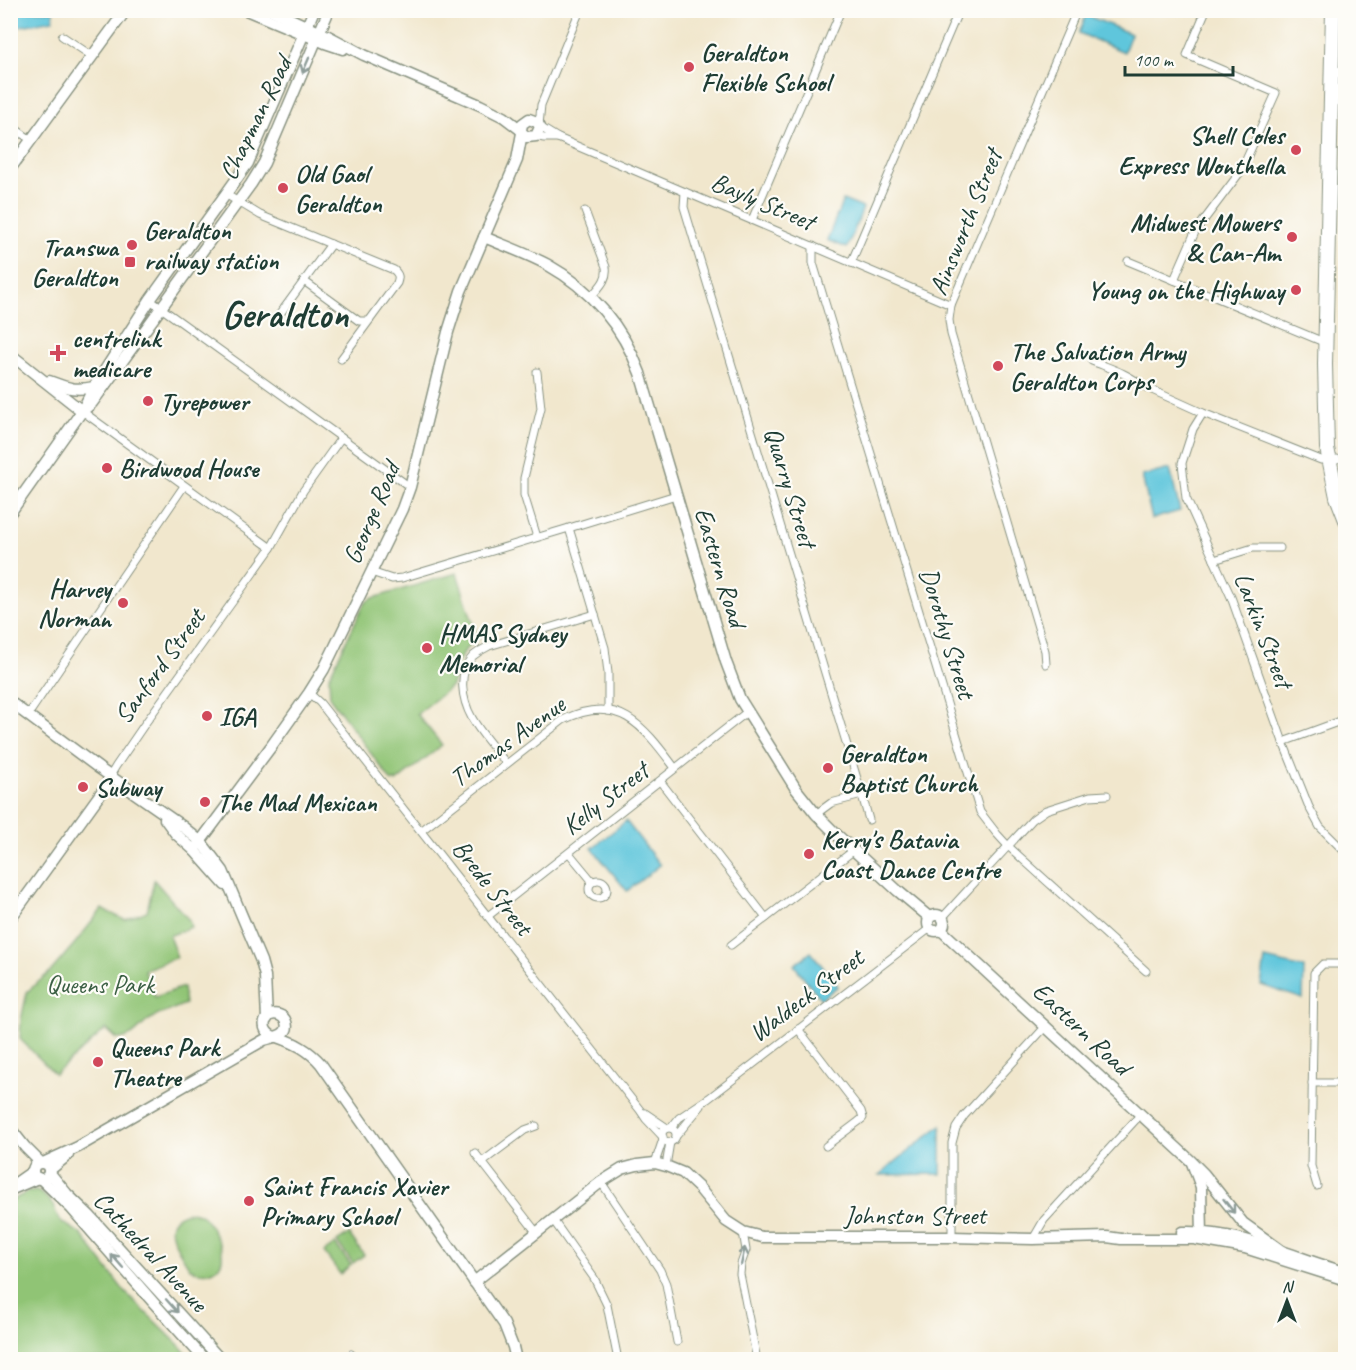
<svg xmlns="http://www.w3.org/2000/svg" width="1356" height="1370" font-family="Caveat,sans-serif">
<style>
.green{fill:#90c475;stroke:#588054;stroke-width:1.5}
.water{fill:#5fc6dc;stroke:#3f8288;stroke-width:1.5}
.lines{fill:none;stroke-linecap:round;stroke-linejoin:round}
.street-casing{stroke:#889280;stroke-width:9}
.secondary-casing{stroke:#889280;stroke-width:13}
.primary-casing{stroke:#889280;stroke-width:13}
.highway-casing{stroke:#889280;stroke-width:16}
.street{stroke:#fff;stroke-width:7}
.secondary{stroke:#fff;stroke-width:10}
.primary{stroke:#fff;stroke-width:10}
.highway{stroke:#fff;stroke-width:14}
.oneway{stroke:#8f9e9a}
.poi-dot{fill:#d1495b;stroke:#fdfcf7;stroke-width:2}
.labels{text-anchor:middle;stroke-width:4.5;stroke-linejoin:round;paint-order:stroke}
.poi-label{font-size:26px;font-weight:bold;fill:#1f3d34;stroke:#fdfcf7;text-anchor:start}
.street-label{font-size:26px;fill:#1f3d34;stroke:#fdfcf7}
.park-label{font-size:26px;fill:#3b5f44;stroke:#fdfcf7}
.town-label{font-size:38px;font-weight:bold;fill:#1f3d34;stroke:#fdfcf7}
</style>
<rect width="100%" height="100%" fill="#fdfcf7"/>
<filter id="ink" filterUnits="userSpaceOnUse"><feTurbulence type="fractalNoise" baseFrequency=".0167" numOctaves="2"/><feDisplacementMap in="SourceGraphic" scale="12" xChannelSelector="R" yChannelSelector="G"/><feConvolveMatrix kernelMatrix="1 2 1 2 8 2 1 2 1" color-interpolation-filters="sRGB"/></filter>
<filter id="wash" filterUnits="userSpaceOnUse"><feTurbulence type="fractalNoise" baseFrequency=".008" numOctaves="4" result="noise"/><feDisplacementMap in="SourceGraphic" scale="24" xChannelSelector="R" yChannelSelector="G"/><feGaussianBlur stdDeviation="1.35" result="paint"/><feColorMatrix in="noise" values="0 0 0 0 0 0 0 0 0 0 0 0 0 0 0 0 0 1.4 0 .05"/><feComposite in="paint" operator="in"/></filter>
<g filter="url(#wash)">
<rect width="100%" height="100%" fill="#f1e7cd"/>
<!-- green -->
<g class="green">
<path d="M 457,573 L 478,639 L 466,649 L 458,662 L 452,686 L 417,714 L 442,745 L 396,782 L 395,780 L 392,782 L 330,698 L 329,677 L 364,604 L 370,599 Z"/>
<path d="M 154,880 L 189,920 L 191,927 L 169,936 L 177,957 L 144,970 L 155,997 L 183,987 L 185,1004 C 174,1009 160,1013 149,1020 C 138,1028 133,1039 117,1039 L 106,1029 L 55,1074 L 20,1039 L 21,1020 L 27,992 L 51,971 L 76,942 L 102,909 L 125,920 L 147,911 Z"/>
<path d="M 37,1191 L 45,1196 L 53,1205 L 59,1220 L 81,1234 L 125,1292 L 179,1345 L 191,1359 L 11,1359 L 11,1201 L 27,1192 Z"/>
<path d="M 188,1212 C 193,1212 198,1213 202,1216 C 208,1220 222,1246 222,1253 C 225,1272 201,1278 189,1267 C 179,1250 155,1220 188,1212 Z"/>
<path d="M 349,1234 L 364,1255 L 353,1263 L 337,1242 Z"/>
<path d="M 335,1244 L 351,1265 L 340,1274 L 324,1252 Z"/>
</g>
<!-- water -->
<g class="water">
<path d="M 11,10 L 53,11 L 53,20 L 11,28 Z"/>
<path d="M 1086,15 L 1131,34 L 1124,52 L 1079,33 Z"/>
<path d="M 843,200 L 863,208 L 847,248 L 827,240 Z"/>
<path d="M 1170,469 L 1180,511 L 1152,519 L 1142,476 Z"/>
<path d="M 626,821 L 660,865 L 627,891 L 592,848 Z"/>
<path d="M 811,952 L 838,986 L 821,999 L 794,965 Z"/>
<path d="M 1265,959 L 1304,968 L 1303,999 L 1261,985 Z"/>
<path d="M 941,1125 L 941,1174 L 879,1175 Z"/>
</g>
</g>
<g filter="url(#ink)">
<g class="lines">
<defs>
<g id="street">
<path d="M 62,36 L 92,56"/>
<path d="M 10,125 L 31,140"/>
<path d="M 539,125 L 541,105 L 580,10"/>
<path d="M 540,127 L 558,138 L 951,305"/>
<path d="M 534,136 L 544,138 L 558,138"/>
<path d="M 685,192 L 684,207 L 862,795 L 831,803 L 816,814"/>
<path d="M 227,195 L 260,215 L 394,270 C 399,275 399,277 397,283 L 341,359"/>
<path d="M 585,211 L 606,267 C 608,280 599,287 591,297"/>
<path d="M 752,220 L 841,10"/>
<path d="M 813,246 L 813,263 L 980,812 L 997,834 L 1008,846 L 1146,971"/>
<path d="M 1128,261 L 1326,343"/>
<path d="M 851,263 L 959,10"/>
<path d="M 1174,280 L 1195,232 L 1241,171 L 1276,93 L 1187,55 L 1206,10"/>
<path d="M 304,281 L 359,321 L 368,321"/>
<path d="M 150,300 L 410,487"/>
<path d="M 277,318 L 331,244"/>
<path d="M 1092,361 C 1109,368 1127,373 1141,385 L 1203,413 L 1321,460 L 1337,459"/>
<path d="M 82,411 L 271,548"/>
<path d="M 1203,413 L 1193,429 L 1182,463 L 1186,498 L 1231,597 L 1283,742 L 1309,807 L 1320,827 L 1346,853"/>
<path d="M 569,528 L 605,648 L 608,673 L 608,711"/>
<path d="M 537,537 L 524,495 L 524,478 L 541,408 L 537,372"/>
<path d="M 1214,560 L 1253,548 L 1280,548"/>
<path d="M 371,572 L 392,579 L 402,578 L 569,528 L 676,495"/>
<path d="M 1046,664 L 1045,651 L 951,334 L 949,320 L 951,305 L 1077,10"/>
<path d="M 309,693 L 320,703 L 640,1110 L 646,1119 L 663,1137"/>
<path d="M 28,715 L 184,486"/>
<path d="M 1283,742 L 1346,719"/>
<path d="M 506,763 C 495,749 481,734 472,718 C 462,700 457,673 473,656 C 478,652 483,649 489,646 L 595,614"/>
<path d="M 110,776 L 116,766 L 144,725 L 271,548 L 303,491 L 341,438"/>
<path d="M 660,781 L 766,918"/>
<path d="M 862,795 L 869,820"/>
<path d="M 421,831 L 563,720 C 619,692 644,727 675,768"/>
<path d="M 569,853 L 593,882"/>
<circle cx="598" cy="889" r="9"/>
<path d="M 488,916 L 747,712"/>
<path d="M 942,918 L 1033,819 L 1046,810 L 1090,796 L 1107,795"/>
<path d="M 731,945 L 853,851"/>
<path d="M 798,1029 L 861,1111 L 863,1118 L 858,1122 L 826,1146"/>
<path d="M 1312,1083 L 1346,1083"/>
<path d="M 645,1113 L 667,1128"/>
<path d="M 536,1126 L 525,1130 L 482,1162 L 537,1233"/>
<circle cx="669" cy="1135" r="7"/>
<path d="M 671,1128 L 679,1118 L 709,1098 L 929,929"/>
<path d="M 677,1135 L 701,1106"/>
<path d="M 475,1153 L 482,1162"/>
<path d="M 655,1163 L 663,1139"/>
<path d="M 666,1166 L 670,1142"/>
<path d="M 601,1182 L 660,1270 L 666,1284 L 677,1342"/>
<path d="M 1317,1186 L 1311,1166 L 1314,973 L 1323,964 L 1346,964"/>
<path d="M 553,1220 L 594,1278 L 607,1305 L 618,1360"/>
<path d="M 743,1232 L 746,1250 L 741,1264 L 740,1274 L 757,1360"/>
<path d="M 952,1237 L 952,1143 L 956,1128 L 964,1116 L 1046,1026"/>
<path d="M 1033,1239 L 1044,1220 L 1141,1114"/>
<path d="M 351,1354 L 355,1360"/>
</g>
<g id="secondary">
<path d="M 246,10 L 325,43 L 343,49"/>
<path d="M 271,10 L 328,36 L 364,55 L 480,105 L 504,117 L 521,130"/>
<path d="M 1332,72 L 1346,72"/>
<path d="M 10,169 L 126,10"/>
<path d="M 484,237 C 505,246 528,254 548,265 C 591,289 623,327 640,373 L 726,662 L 740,699 L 796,789 L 816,814 L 835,833 L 898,891 L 929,917"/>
<path d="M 10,354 L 82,411"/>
<path d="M 49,381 C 68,388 74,391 94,387"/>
<path d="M 10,702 L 100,769 L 182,826 L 201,842 L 223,871 L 261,961 L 265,976 L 267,1019"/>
<path d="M 165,819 L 176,834 L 194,850 L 225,885"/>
<path d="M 194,850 L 270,748 L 309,693 L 324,669 L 402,509 L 410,487 L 448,332 L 461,291 L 517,160 L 522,133 L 521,130 L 522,124 L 529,119 L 537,122 L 540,127 L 536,136 L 527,137 L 522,133"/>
<circle cx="936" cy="923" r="8"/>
<path d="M 10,919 L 106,786 L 110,776"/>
<path d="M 941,930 L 1191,1161 L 1204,1174 L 1243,1223 L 1282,1251"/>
<path d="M 278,1037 C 295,1043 309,1050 321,1064 L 504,1324 L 513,1347 L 516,1360"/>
<path d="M 43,1163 L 78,1147 L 264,1040 C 272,1037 291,1036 286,1022 C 285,1019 282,1016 279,1015 C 265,1010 257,1031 275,1037"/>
<path d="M 1192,1163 L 1201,1187 L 1202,1236"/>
<path d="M 50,1170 L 68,1155"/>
<path d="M 13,1185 L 33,1171"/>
<path d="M 10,1190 L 38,1178"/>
<path d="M 1182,1232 C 1238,1230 1291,1256 1344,1272"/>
<path d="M 474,1282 L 601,1182 L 622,1169 L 637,1165 L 655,1163 L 666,1166 L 683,1173 L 699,1188 L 726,1221 L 743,1232 L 762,1237 L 952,1237 L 1033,1239 L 1107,1237 L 1121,1239 L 1194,1239 L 1245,1248 L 1346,1280"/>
</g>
<g id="primary">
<path d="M 85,409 L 92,403 L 251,184 L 264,163 L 329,10"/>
<path d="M 10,513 L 82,411 L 94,387 L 150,300 L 248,163 L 314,10"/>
<path d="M 10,1128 L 25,1147 L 40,1162"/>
<circle cx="41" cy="1171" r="8"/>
<path d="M 49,1172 L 67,1194 L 90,1216 L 221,1360"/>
<path d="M 41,1179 L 71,1208 L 153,1302 L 205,1360"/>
</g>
<path id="highway" d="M 1333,10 L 1325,364 L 1327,448 L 1337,497 L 1346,520"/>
</defs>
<!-- street casing -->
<use href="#street" class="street-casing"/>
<!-- secondary casing -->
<use href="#secondary" class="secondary-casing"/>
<!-- primary casing -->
<use href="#primary" class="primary-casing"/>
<!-- highway casing -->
<use href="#highway" class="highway-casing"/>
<!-- street -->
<use href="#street" class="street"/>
<!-- secondary -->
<use href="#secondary" class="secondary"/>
<!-- primary -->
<use href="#primary" class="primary"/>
<!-- highway -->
<use href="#highway" class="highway"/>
</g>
<!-- one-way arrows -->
<defs><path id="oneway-shaft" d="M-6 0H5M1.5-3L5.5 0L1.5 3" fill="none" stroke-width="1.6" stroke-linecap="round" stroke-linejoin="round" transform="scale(1.5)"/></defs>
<g class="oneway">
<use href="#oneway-shaft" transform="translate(306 65) rotate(113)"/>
<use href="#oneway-shaft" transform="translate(1229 1206) rotate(52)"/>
<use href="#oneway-shaft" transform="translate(743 1256) rotate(-78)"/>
<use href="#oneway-shaft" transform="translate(117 1261) rotate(-131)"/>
<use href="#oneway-shaft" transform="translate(172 1306) rotate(48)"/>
</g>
</g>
<!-- markers -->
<g class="poi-dot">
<circle cx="689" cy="67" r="6"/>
<circle cx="1296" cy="150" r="6"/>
<circle cx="283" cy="188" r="6"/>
<circle cx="1292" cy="237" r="6"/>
<circle cx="132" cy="245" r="6"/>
<rect x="124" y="256" width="12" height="12" rx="3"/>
<circle cx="1296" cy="290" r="6"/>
<path d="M55 344h6v6h6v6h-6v6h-6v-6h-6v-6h6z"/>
<circle cx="998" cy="366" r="6"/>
<circle cx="148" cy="401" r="6"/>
<circle cx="107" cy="468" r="6"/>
<circle cx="123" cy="603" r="6"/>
<circle cx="427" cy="648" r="6"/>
<circle cx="207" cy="716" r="6"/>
<circle cx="828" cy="768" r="6"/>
<circle cx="83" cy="787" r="6"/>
<circle cx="205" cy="802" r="6"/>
<circle cx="809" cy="854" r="6"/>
<circle cx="98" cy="1062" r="6"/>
<circle cx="249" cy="1201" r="6"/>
</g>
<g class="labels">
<!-- poi labels -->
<g class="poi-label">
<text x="701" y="61">Geraldton<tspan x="701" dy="30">Flexible School</tspan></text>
<text x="1284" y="144" text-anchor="end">Shell Coles<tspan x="1284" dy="30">Express Wonthella</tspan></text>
<text x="295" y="182">Old Gaol<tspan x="295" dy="30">Geraldton</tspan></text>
<text x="1280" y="231" text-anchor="end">Midwest Mowers<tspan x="1280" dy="30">&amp; Can-Am</tspan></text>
<text x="144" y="239">Geraldton<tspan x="144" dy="30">railway station</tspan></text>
<text x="118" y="256" text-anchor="end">Transwa<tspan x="118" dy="30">Geraldton</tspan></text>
<text x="1284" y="299" text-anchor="end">Young on the Highway</text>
<text x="72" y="347">centrelink<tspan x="72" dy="30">medicare</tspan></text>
<text x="1010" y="360">The Salvation Army<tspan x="1010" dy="30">Geraldton Corps</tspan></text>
<text x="160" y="410">Tyrepower</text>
<text x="119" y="477">Birdwood House</text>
<text x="111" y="597" text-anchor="end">Harvey<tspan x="111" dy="30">Norman</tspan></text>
<text x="439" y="642">HMAS Sydney<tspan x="439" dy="30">Memorial</tspan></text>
<text x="219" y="725">IGA</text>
<text x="840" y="762">Geraldton<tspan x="840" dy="30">Baptist Church</tspan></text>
<text x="95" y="796">Subway</text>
<text x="217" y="811">The Mad Mexican</text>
<text x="821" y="848">Kerry's Batavia<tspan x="821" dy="30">Coast Dance Centre</tspan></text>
<text x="110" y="1056">Queens Park<tspan x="110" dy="30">Theatre</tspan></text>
<text x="261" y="1195">Saint Francis Xavier<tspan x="261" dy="30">Primary School</tspan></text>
</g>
<!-- street labels -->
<g class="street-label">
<text transform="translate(255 118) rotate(-64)" y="9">Chapman Road</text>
<text transform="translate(763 201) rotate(23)" y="9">Bayly Street</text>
<text transform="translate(965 222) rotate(-68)" y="9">Ainsworth Street</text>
<text transform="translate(791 487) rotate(73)" y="9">Quarry Street</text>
<text transform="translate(371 513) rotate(-67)" y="9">George Road</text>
<text transform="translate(721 567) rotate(73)" y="9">Eastern Road</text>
<text transform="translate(1264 630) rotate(69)" y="9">Larkin Street</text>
<text transform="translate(948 633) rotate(73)" y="9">Dorothy Street</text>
<text transform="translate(159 666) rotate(-54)" y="9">Sanford Street</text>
<text transform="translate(507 741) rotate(-36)" y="9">Thomas Avenue</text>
<text transform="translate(605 798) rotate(-38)" y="9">Kelly Street</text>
<text transform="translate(493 887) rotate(52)" y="9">Brede Street</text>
<text transform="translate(806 995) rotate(-37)" y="9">Waldeck Street</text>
<text transform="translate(1082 1028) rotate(43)" y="9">Eastern Road</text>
<text x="915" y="1224">Johnston Street</text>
<text transform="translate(151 1251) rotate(47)" y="9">Cathedral Avenue</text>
</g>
<!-- park labels -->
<g class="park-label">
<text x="100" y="993">Queens Park</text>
</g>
<!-- town labels -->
<g class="town-label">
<text x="285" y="327">Geraldton</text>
</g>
</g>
<!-- margin -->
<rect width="1356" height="1370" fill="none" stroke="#fdfcf7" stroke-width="36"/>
<!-- north arrow -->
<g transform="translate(1287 1301)" stroke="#fdfcf7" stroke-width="4.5" paint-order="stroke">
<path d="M0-4.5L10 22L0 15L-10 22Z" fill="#1f3d34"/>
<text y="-9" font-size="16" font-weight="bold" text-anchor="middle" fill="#1f3d34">N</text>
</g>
<!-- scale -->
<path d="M1125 66v9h108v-9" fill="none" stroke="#1f3d34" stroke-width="3"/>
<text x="1134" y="66" font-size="18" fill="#1f3d34" stroke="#fdfcf7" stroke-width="4.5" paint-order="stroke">100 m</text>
</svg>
